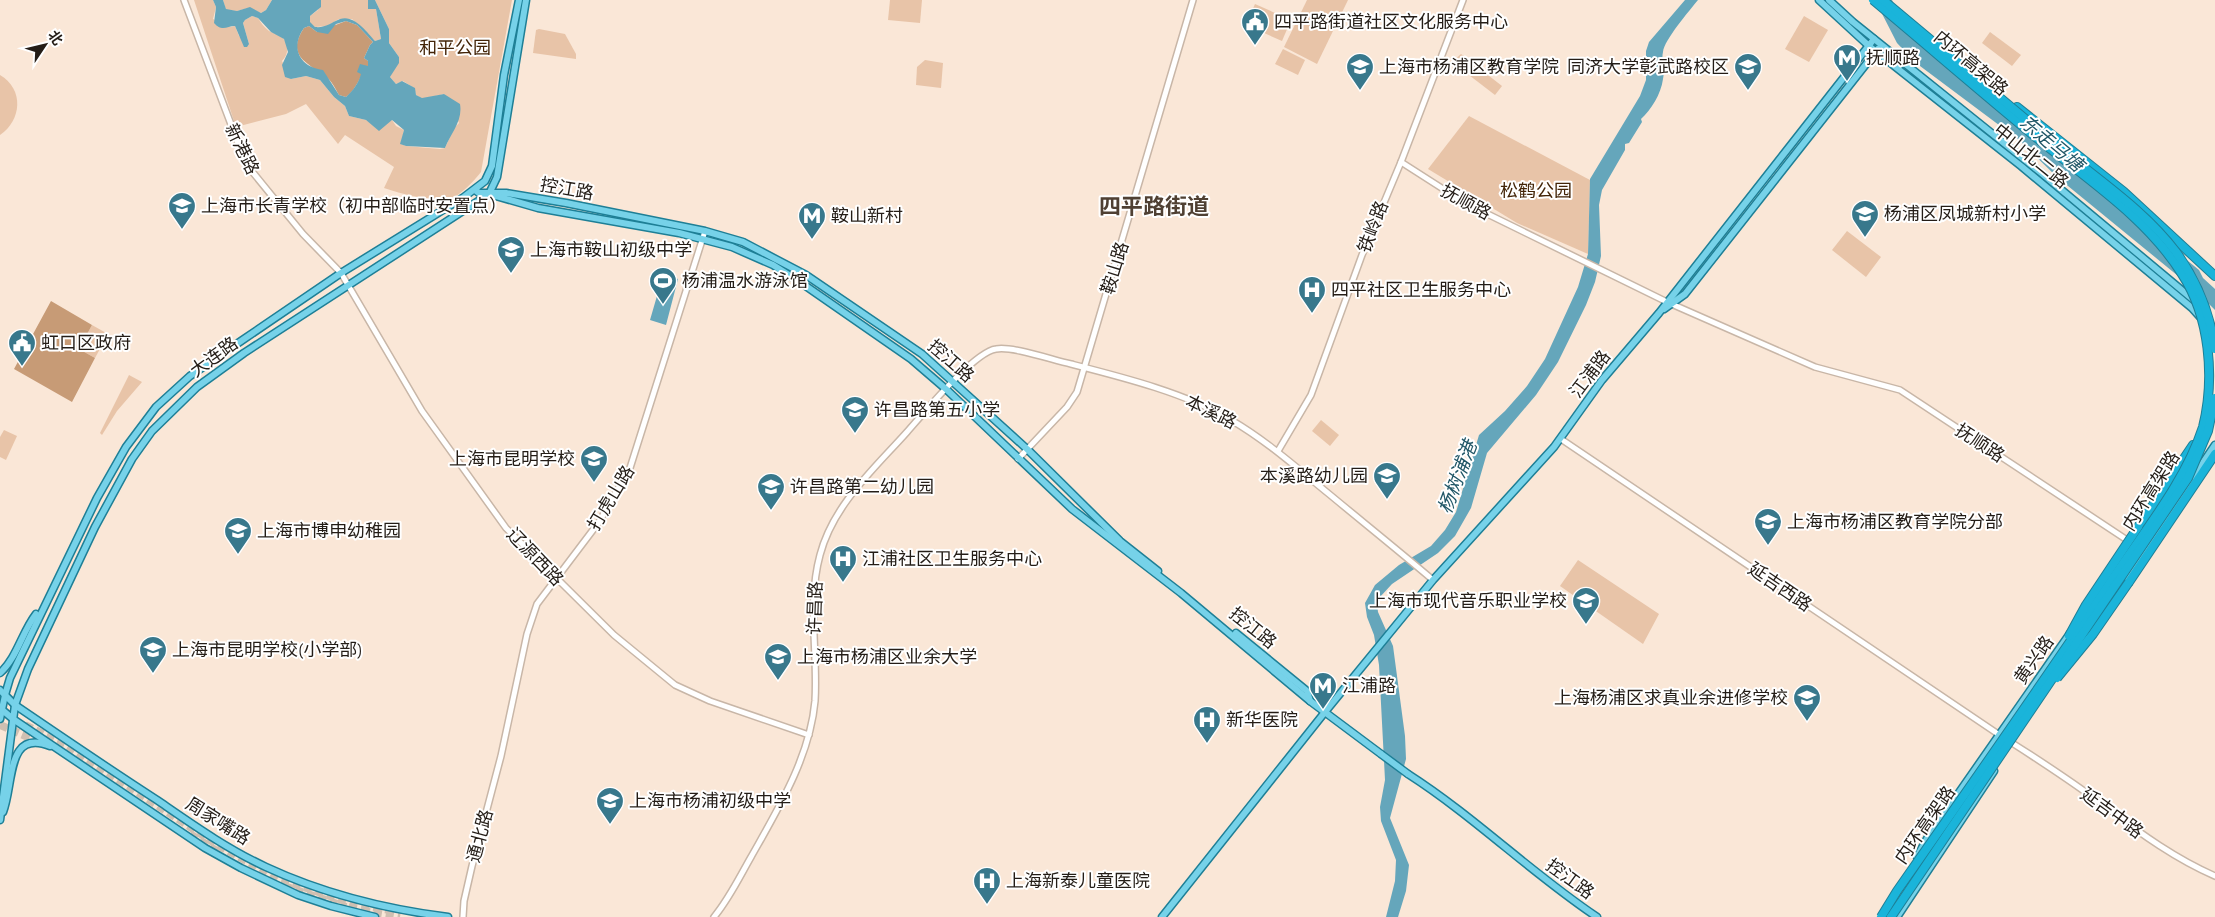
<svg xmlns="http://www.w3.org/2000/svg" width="2215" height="917" font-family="'Alegreya Sans','Noto Sans SC',sans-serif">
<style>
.green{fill:#e8c4a8}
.forest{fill:#c79b76}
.water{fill:#65a6bb;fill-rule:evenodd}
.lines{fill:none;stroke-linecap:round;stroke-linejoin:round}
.highway-tunnel{stroke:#cfbfb1;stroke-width:8;stroke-dasharray:8 4;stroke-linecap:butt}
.minor-casing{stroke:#c8b6a7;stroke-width:8}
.major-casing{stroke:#1e7f96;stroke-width:9}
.highway-casing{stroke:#1e7f96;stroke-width:10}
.minor{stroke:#fff;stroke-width:5}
.major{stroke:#76d2e9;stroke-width:6}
.highway{stroke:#1ab4da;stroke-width:8}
.major-bridge-casing{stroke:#1e7f96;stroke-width:9;stroke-linecap:butt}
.highway-bridge-casing{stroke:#1e7f96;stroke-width:10;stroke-linecap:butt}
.major-bridge{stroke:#76d2e9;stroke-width:6}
.highway-bridge{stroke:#1ab4da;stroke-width:8}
.labels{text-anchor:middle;stroke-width:4;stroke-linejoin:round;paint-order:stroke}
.poi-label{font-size:18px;fill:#241d17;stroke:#fff;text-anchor:start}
.park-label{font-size:18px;fill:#432407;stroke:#fff}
.street-label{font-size:18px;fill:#241d17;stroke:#fff}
.water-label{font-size:19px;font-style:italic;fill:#205666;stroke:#fff}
.district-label{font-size:22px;font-weight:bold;fill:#4f4033;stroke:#fff}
</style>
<rect width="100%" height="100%" fill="#fae7d7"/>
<!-- green -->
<g class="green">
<path d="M 194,0 L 213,0 L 216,7 L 213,19 L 230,27 L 235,26 L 239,36 L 249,44 L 243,23 L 245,20 L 252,16 L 258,18 C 261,23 264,27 269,31 C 272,33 277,34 280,36 C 290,42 289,54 282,61 L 291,79 L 306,76 L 320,80 L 334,97 L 345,106 L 349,116 L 366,120 L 375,126 L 392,120 L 396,126 L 404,130 L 401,144 L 406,146 L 440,149 L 445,148 L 454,128 L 459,123 L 444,94 L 422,99 L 416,95 L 414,88 L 403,81 L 396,84 L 390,77 L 399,57 L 389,43 L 389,29 L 375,0 L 512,0 L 481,172 C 474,181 458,199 445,200 C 426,200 402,194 384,188 L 394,167 L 345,135 L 338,144 L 306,104 L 286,114 L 236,127 Z"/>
<path d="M 223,0 L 272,0 L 266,10 L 261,13 L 248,8 L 237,11 L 226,10 Z"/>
<path d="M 321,0 L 368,0 L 368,9 L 376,9 L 381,39 L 375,41 L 352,19 L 339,19 L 327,26 L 315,27 L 310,23 L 310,16 L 318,10 Z"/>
<path d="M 890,0 L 922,0 L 920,23 L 888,20 Z"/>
<path d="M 1307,0 L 1348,0 L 1317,64 L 1284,47 Z"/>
<path d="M 1255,4 L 1291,20 L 1282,41 L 1246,25 Z"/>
<path d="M 1804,16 L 1828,30 L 1809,62 L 1785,49 Z"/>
<path d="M 539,29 L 565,34 L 576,54 L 576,59 L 533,53 L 536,30 Z"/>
<path d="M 1990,32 L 2021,55 L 2012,66 L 1982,43 Z"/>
<path d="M 1283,49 L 1305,60 L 1298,75 L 1275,64 Z"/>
<path d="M 1461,54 L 1502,86 L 1495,95 L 1452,62 Z"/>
<path d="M 925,60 L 943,63 L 941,88 L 916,85 L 917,67 Z"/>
<path d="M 0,75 C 24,89 22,120 0,135 Z"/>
<path d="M 1469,116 L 1590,180 L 1588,254 L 1517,223 L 1428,169 Z"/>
<path d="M 1847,231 L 1881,257 L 1866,277 L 1832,250 Z"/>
<path d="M 92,325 L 108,334 L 95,358 L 79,349 Z"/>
<path d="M 129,375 L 142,382 L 117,411 L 102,435 L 100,433 Z"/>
<path d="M 1321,420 L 1339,435 L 1330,446 L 1312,431 Z"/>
<path d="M 4,430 L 17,436 L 6,460 L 0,457 L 0,437 Z"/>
<path d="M 1578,560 L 1659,614 L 1643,644 L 1560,586 Z"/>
</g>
<!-- forest -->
<g class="forest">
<path d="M 346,21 L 357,25 L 373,42 L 370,45 L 364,58 L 368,61 L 368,67 C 359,76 357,89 346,97 L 339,95 C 335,88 332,81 325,76 C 306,62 286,55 304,28 L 309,26 L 317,32 Z"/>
<path d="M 51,301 L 92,325 L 79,349 L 95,358 L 72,402 L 14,369 Z"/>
</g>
<!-- water -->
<g class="water">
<path d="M 213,0 L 223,0 L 226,9 L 237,11 L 250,7 L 261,13 L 266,10 L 272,0 L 321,0 L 321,7 L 310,16 L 310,22 L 315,27 C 326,28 330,23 340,19 C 354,14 367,32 375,41 L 381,39 L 376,9 L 368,9 L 368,0 L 375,0 L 389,29 L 389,43 L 399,57 L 399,63 L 390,77 L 396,84 L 402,81 L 415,88 L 416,95 L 422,98 L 444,94 L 460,104 C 463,121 451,133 445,148 L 406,146 L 400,144 L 404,130 L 392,120 L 379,131 L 366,120 L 349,116 L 345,106 L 334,97 L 320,80 L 306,76 L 291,79 L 285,77 L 282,65 L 288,52 L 284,39 L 271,32 L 258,18 L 252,16 L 245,20 L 243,23 L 249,44 L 247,47 L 244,47 L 235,26 C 227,26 222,32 214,23 L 216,7 ZM 346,21 L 357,25 L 373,42 L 370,45 L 364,58 L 368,61 L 368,66 L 360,64 L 357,72 L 361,74 C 359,82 353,91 346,97 L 339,95 L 323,70 C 299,67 290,47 304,28 L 309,26 L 317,32 L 328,34 L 336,24 Z"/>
<path d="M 1685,0 L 1698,0 C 1690,10 1664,40 1663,52 C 1661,60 1665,70 1663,79 C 1661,94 1651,110 1641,119 L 1642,122 L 1629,143 L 1625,144 L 1625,150 L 1602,190 L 1599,205 L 1601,256 L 1595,282 L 1586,305 L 1558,362 L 1536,395 L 1487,453 L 1471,508 L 1455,536 L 1438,553 L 1392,584 L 1380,597 L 1377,604 L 1378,612 L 1393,646 L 1405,736 L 1406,759 L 1390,818 L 1409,865 L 1406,891 L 1398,917 L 1386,917 L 1395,881 L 1396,860 L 1381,821 L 1380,807 L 1385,780 L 1379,665 L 1374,635 L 1367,617 L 1365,603 L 1375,585 L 1399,565 L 1431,546 L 1445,530 L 1456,512 L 1479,435 L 1505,411 L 1527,386 L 1545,359 L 1578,287 L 1588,254 L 1590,179 L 1640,96 L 1646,80 L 1646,51 L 1649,42 Z"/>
<path d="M 1875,0 L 1892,0 L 1905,30 L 2199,270 L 2203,278 L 2215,289 L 2215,310 L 2194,289 L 2057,177 L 2019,140 L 1916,63 L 1897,43 Z"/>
<path d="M 662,272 L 678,279 L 666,325 L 650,320 L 659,289 L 654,287 L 656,281 L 651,280 L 653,273 Z"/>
</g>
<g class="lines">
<!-- highway-tunnel -->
<g class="highway-tunnel">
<path d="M 0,725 L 42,743"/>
<path d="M 25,725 L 66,745 L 219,846 L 280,879 L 357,905 L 390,910"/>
<path d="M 190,834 L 218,852"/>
<path d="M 284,886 L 346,907"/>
<path d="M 362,911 L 400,917"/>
</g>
<defs>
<g id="minor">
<path d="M 184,0 L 246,164 L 303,234 L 341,273 L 422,411 L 506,528 L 614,635 L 675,685 L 710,701 L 809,735"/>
<path d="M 1401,162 L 1465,203 L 1667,302 L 1815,367 L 1900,390 L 2130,542"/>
<path d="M 1561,439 L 2001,736"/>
<path d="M 1278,451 L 1311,395 L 1362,255 L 1401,162 L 1463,0"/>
<path d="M 1018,459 L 1067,407 L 1077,392 L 1193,0"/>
<path d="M 2009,741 C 2042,762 2076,784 2107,808 C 2141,834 2176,859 2215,876"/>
<path d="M 463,917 L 464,901 L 472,866 L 501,756 L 527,634 L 537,604 L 599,522 L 630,468 L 705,231"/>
<path d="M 714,917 C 729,899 739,878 751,857 C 778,809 810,757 815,701 C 818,652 807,603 820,555 C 833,505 874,469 907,432 C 924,413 974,352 996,349 C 1013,346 1052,360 1071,364 C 1122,377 1186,393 1231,420 C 1267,441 1297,468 1329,494 C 1364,523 1399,551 1433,580"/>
</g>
<g id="major">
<path d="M 1819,0 L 1869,46 L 2021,166 L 2192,308 L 2201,318"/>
<path d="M 1829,0 L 1853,22 L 2040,172 L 2196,302"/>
<path d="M 475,190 L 479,193 L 506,193 L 566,203 L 705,231 L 743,242 L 806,275 L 922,354 L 1027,449 L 1120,541 L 1158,571"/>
<path d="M 489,194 L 538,208 L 679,233 L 732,247 L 773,265 L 800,282 L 911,359 L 947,390 L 1072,509 L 1181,593 L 1310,701 L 1381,754"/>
<path d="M 1664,309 L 1685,294 L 1878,49"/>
<path d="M 2108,578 L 2178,475"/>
<path d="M 1236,633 L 1307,691 L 1310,701"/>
<path d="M 2080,645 L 2215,445"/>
<path d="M 0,673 C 17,658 22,632 36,614"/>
<path d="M 0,690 L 15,705 C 62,737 109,769 157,800 C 192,824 227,849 266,867 C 324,894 385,909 448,917"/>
<path d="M 0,708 L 13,719 L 205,848 L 241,868 L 298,895 L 331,906 L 375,917"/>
<path d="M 0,719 L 5,695 L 10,678 L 97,498 L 126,447 L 156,407 L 190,376 L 244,339 L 341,273 L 464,197 L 485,181 L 492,166 L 504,75 L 519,0"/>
<path d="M 1408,774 C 1475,817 1531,873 1597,917"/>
<path d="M 3,812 C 14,784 6,728 50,746"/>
<path d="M 0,820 L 15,705 L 28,669 L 95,527 L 132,459 L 152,431 L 197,387 L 244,353 L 489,194 L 497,177 L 526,0"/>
<path d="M 1917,857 L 1928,837 L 2071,632"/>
<path d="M 1162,917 L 1325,712 L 1433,580 L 1554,447 L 1602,380 L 1659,313 L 1874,39"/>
<path d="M 1897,917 L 1994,771"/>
</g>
<g id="highway">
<path d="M 2017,107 L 2124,192 L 2215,276"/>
<path d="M 2138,527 L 2193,445"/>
<path d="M 2129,582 L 2215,454"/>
</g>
</defs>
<!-- minor casing -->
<use href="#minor" class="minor-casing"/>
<!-- major casing -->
<use href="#major" class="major-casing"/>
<!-- highway casing -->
<use href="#highway" class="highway-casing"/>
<!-- minor -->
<use href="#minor" class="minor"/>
<!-- major -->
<use href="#major" class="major"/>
<!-- highway -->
<use href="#highway" class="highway"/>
<defs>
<path id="major-bridge" d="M 1381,754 L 1408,774"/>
<g id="highway-bridge">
<path d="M 1873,0 C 1928,46 1982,93 2038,139 C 2088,180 2147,218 2182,274 C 2210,317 2215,378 2203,427 C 2185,482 2145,530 2113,578 C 2043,683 1970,787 1897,891 L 1881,917"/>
<path d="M 1883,0 C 1944,51 2005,102 2066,153 C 2103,183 2147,213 2176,252 C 2197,281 2210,313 2215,349"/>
<path d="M 2069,636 L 2086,605 L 2138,527"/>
<path d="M 2057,678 L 2093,634 L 2129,582"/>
<path d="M 1891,917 L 2188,478 L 2208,431 L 2215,398"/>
</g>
</defs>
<!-- major-bridge casing -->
<use href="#major-bridge" class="major-bridge-casing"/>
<!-- highway-bridge casing -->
<use href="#highway-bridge" class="highway-bridge-casing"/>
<!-- major-bridge -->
<use href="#major-bridge" class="major-bridge"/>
<!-- highway-bridge -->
<use href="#highway-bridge" class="highway-bridge"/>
</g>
<!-- icons -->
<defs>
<symbol id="civic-pin" viewBox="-11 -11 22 30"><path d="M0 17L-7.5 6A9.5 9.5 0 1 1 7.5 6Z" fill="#38788c" stroke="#fff"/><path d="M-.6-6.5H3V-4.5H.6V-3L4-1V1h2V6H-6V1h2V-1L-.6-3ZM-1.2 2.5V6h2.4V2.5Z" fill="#fff"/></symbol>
<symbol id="metro-pin" viewBox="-11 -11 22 30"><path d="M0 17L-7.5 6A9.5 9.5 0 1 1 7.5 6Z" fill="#38788c" stroke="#fff"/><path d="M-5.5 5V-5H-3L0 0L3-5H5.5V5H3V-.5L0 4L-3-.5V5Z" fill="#fff"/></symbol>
<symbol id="school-pin" viewBox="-11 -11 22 30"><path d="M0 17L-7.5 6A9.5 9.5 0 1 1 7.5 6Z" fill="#38788c" stroke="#fff"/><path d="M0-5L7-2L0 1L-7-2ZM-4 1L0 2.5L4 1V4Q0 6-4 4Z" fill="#fff"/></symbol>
<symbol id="university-pin" viewBox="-11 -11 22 30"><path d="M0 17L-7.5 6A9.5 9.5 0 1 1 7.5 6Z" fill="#38788c" stroke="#fff"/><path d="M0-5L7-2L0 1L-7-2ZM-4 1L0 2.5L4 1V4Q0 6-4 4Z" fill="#fff"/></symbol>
<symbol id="stadium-pin" viewBox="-11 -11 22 30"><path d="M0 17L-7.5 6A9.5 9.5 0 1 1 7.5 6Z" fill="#38788c" stroke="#fff"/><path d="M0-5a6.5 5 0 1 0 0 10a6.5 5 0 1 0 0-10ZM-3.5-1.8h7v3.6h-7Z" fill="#fff"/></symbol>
<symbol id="hospital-pin" viewBox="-11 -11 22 30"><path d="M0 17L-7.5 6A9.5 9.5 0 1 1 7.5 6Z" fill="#38788c" stroke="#fff"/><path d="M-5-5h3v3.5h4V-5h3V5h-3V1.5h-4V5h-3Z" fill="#fff"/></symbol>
</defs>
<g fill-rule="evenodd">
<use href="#civic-pin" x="1239" y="6" width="32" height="43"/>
<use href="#metro-pin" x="1831" y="42" width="32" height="43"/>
<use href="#school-pin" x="1344" y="51" width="32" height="43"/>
<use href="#university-pin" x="1732" y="51" width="32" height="43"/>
<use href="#school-pin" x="166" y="190" width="32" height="43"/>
<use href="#school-pin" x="1849" y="198" width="32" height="43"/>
<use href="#metro-pin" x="796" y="200" width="32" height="43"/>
<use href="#school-pin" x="495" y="234" width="32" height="43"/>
<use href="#stadium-pin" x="647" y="265" width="32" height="43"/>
<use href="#hospital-pin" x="1296" y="274" width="32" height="43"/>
<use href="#civic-pin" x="6" y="327" width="32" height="43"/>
<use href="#school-pin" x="839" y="394" width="32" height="43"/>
<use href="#school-pin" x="578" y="443" width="32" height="43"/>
<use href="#school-pin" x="1371" y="460" width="32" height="43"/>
<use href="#school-pin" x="755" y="471" width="32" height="43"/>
<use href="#school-pin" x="1752" y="506" width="32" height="43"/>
<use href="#school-pin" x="222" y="515" width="32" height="43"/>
<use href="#hospital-pin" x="827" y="543" width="32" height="43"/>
<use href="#school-pin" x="1570" y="585" width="32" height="43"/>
<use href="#school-pin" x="137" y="634" width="32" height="43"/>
<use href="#university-pin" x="762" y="641" width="32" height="43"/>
<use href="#metro-pin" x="1307" y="670" width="32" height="43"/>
<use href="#school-pin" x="1791" y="682" width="32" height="43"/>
<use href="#hospital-pin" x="1191" y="704" width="32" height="43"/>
<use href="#school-pin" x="594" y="785" width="32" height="43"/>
<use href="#hospital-pin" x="971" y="865" width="32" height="43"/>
</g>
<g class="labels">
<!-- poi labels -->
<g class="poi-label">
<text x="1274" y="28">四平路街道社区文化服务中心</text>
<text x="1866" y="64">抚顺路</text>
<text x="1379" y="73">上海市杨浦区教育学院</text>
<text x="1729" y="73" text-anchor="end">同济大学彰武路校区</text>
<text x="201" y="212">上海市长青学校（初中部临时安置点）</text>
<text x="1884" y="220">杨浦区凤城新村小学</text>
<text x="831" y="222">鞍山新村</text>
<text x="530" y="256">上海市鞍山初级中学</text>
<text x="682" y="287">杨浦温水游泳馆</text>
<text x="1331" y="296">四平社区卫生服务中心</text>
<text x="41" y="349">虹口区政府</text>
<text x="874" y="416">许昌路第五小学</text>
<text x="575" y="465" text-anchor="end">上海市昆明学校</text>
<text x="1368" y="482" text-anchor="end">本溪路幼儿园</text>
<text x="790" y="493">许昌路第二幼儿园</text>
<text x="1787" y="528">上海市杨浦区教育学院分部</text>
<text x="257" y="537">上海市博申幼稚园</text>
<text x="862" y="565">江浦社区卫生服务中心</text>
<text x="1567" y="607" text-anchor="end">上海市现代音乐职业学校</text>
<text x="172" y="656">上海市昆明学校(小学部)</text>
<text x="797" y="663">上海市杨浦区业余大学</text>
<text x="1342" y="692">江浦路</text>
<text x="1788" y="704" text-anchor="end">上海杨浦区求真业余进修学校</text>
<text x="1226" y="726">新华医院</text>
<text x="629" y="807">上海市杨浦初级中学</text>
<text x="1006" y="887">上海新泰儿童医院</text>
</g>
<!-- park labels -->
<g class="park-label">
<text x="455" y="54">和平公园</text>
<text x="1536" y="197">松鹤公园</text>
</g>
<!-- street labels -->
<g class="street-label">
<text transform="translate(1971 63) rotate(40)" y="6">内环高架路</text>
<text transform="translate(242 149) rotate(64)" y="6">新港路</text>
<text transform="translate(2031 156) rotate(39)" y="6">中山北二路</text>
<text transform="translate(567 189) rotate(10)" y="6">控江路</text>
<text transform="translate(1466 202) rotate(29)" y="6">抚顺路</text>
<text transform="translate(1373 227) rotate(-69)" y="6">铁岭路</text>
<text transform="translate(1115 268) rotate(-73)" y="6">鞍山路</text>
<text transform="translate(214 357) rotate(-36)" y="6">大连路</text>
<text transform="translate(951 361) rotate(41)" y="6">控江路</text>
<text transform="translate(1590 374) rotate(-53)" y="6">江浦路</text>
<text transform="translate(1211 412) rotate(26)" y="6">本溪路</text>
<text transform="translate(1980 443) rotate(33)" y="6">抚顺路</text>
<text transform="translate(2151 491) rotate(-58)" y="6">内环高架路</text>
<text transform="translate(611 498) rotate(-59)" y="6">打虎山路</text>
<text transform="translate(535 557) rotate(46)" y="6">辽源西路</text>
<text transform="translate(1780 587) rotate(34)" y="6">延吉西路</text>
<text transform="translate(815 608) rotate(-88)" y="6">许昌路</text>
<text transform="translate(1253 628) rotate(39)" y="6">控江路</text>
<text transform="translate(2034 660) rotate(-55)" y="6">黄兴路</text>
<text transform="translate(2112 813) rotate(36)" y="6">延吉中路</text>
<text transform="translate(218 821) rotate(32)" y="6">周家嘴路</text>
<text transform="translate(1925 825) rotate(-55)" y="6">内环高架路</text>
<text transform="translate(480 836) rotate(-75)" y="6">通北路</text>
<text transform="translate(1570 879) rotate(36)" y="6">控江路</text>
</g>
<!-- water labels -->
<g class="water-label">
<text transform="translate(2052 143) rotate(40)" y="7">东走马塘</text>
<text transform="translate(1457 477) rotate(-69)" y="7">杨树浦港</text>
</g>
<!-- district labels -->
<g class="district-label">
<text x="1154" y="214">四平路街道</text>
</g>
</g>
<!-- north arrow -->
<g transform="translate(45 45) rotate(55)" stroke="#ffffff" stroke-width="4" paint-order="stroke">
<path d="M0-4L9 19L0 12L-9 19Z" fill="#241d17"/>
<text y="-8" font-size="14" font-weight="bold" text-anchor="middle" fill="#241d17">北</text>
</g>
</svg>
